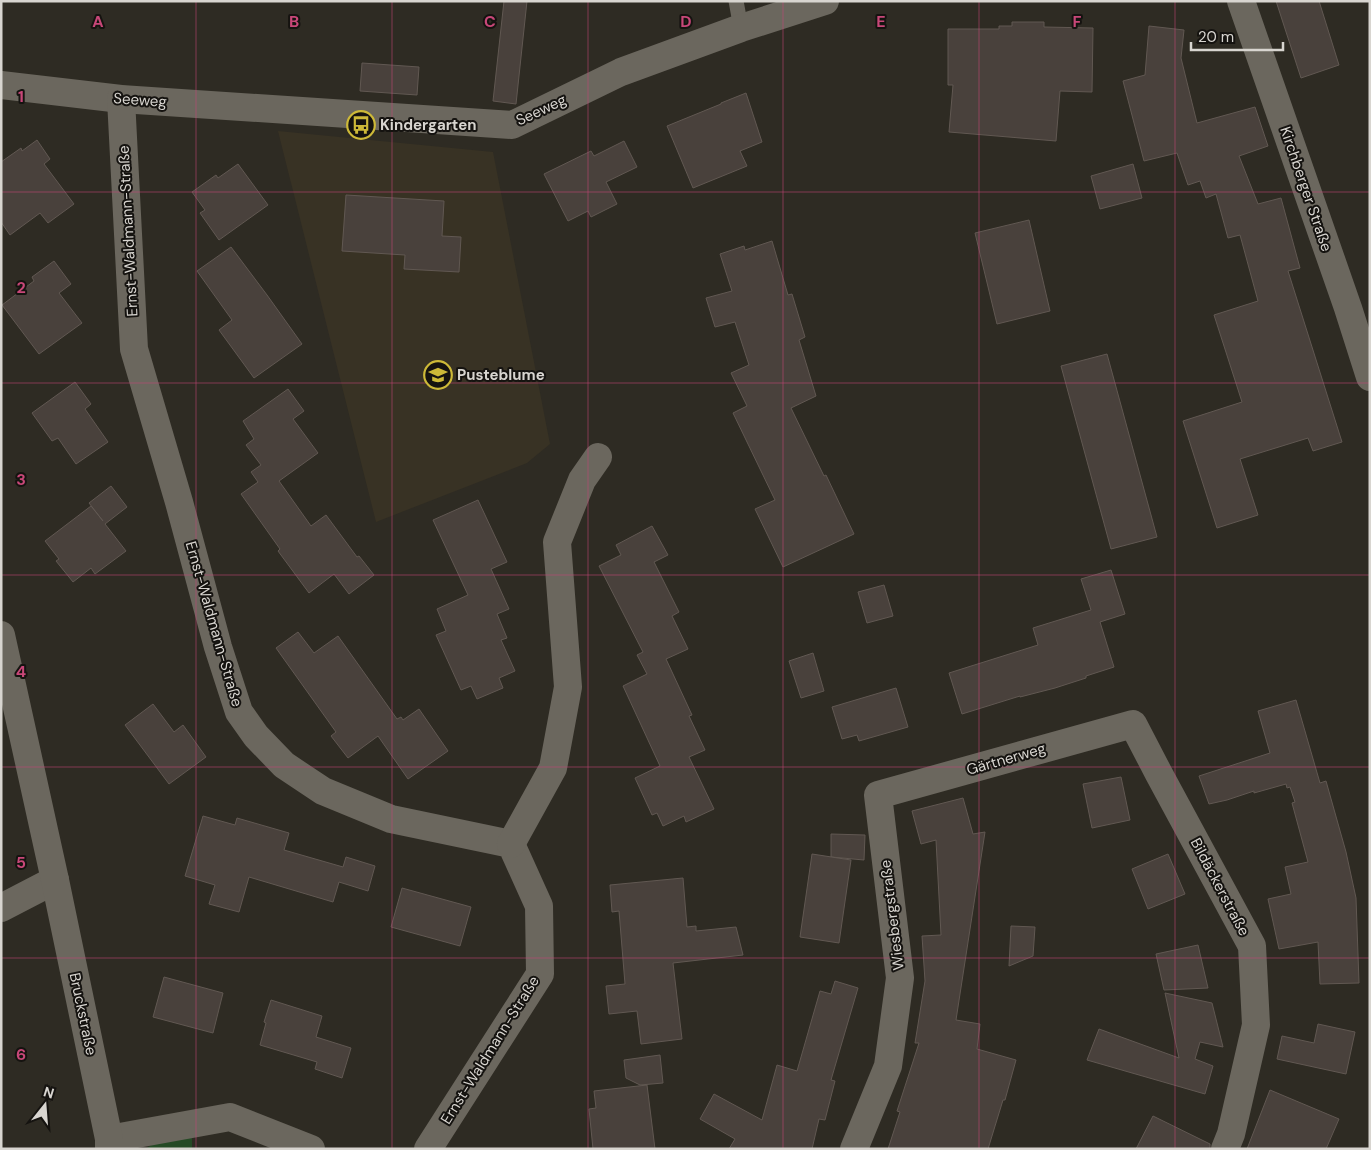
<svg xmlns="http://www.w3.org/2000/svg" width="1371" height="1150" font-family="'DM Sans',sans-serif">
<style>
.built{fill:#383224}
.green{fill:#254a25}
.building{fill:#49413c;stroke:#615852}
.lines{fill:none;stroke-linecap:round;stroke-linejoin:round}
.lane{stroke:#6b675e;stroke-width:15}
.street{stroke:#6b675e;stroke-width:28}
.secondary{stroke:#6b675e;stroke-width:28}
.grid{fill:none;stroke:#c84778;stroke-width:1;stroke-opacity:0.55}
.labels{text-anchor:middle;stroke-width:4;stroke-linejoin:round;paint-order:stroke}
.street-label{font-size:15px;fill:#d8d5d0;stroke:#151310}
.poi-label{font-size:15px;font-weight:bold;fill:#d8d5d0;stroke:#151310;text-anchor:start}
.grid-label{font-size:16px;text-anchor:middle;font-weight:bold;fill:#c84778;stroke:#151310;stroke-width:4;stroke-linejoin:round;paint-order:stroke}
</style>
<rect width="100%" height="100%" fill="#2e2b23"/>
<!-- built -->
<path class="built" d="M 278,131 L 493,152 L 550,444 L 527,463 L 376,522 Z"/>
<!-- green -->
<path class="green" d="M 192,1133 L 192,1149 L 145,1149 L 160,1140 Z"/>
<!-- building -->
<g class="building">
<path d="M 504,1 L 527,1 L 516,104 L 493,101 Z"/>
<path d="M 1276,1 L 1319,1 L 1339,65 L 1301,78 Z"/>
<path d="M 1012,22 L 1044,22 L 1044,27 L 1093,28 L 1092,92 L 1060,91 L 1056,141 L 949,132 L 953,85 L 948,85 L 948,29 L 999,29 L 999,26 L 1012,26 Z"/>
<path d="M 1149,26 L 1184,30 L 1181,58 L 1197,123 L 1255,107 L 1268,146 L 1239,156 L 1258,204 L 1281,198 L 1300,268 L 1288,271 L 1342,442 L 1313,451 L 1308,438 L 1240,459 L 1258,515 L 1217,528 L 1183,421 L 1242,402 L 1214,315 L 1258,301 L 1240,235 L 1228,238 L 1216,194 L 1206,198 L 1200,181 L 1188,185 L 1177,153 L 1144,161 L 1123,81 L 1145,75 Z"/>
<path d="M 362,63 L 419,67 L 417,95 L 360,91 Z"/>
<path d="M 746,93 L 762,142 L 740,151 L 747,166 L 693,188 L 667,126 L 721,104 L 721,103 Z"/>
<path d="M 37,140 L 50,159 L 44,164 L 74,204 L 48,223 L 40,213 L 10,235 L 1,222 L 1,162 L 21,148 L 22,151 Z"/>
<path d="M 624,141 L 637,167 L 606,182 L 617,204 L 591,217 L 588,211 L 568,221 L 544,174 L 591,151 L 594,156 Z"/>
<path d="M 238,164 L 268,205 L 219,240 L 200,213 L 205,210 L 192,192 L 216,175 L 218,178 Z"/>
<path d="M 1133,164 L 1142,198 L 1100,209 L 1091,176 Z"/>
<path d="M 346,195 L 444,201 L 442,236 L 461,237 L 459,272 L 404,269 L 405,255 L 342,251 Z"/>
<path d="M 1029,220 L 1050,311 L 997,324 L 975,233 Z"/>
<path d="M 772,241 L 788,295 L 792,294 L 805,337 L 799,340 L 816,396 L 791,408 L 824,476 L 826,475 L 854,534 L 783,567 L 755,509 L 775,500 L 733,413 L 747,406 L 731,373 L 749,365 L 735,322 L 715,327 L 706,298 L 732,291 L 720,254 L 744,246 L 745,250 Z"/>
<path d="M 231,247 L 267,295 L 302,344 L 254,378 L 219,330 L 232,320 L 197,271 Z"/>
<path d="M 54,261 L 71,284 L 59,293 L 82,323 L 39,354 L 2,305 L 34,281 L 32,277 Z"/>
<path d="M 1107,354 L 1157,537 L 1111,549 L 1061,366 Z"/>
<path d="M 75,382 L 91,404 L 85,409 L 108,442 L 76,464 L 58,438 L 52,441 L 32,413 Z"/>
<path d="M 288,389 L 304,411 L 293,419 L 318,453 L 279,481 L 311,526 L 326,515 L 357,557 L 359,556 L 374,575 L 349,594 L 334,574 L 309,593 L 278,551 L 280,549 L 241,494 L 258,482 L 251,472 L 261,465 L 246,445 L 254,439 L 243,421 Z"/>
<path d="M 111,486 L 127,507 L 105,524 L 126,551 L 95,574 L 91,568 L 73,582 L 56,561 L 59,559 L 45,541 L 91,506 L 103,521 L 89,503 Z"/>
<path d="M 478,500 L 507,562 L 491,569 L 509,609 L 497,614 L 507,638 L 501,640 L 515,671 L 499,678 L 503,688 L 477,699 L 471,686 L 461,690 L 436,635 L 446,631 L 437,609 L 468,595 L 433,520 Z"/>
<path d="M 652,526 L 668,555 L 654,562 L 679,612 L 672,616 L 688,649 L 666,659 L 692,715 L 689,716 L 705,750 L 689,757 L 714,809 L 686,822 L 684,816 L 663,826 L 657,813 L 652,815 L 635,778 L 660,766 L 623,686 L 647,674 L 637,655 L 643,652 L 599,566 L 621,555 L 616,545 Z"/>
<path d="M 1111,570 L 1125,614 L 1100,622 L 1114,667 L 1086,676 L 1086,678 L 1055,688 L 1020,697 L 1020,696 L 962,714 L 949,673 L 1038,645 L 1033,628 L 1091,610 L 1081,579 Z"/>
<path d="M 884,585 L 893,616 L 867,623 L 858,592 Z"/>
<path d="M 298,632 L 314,653 L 338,636 L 397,719 L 401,717 L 403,720 L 419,709 L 448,751 L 408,779 L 378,736 L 348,758 L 331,736 L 336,732 L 276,648 Z"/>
<path d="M 813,653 L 824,691 L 801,698 L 789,661 Z"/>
<path d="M 896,688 L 908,727 L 859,741 L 857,735 L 842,739 L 832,707 Z"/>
<path d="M 1296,700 L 1320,783 L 1326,781 L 1346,852 L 1356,898 L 1359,983 L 1320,984 L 1318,942 L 1279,949 L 1268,899 L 1291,894 L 1285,867 L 1308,862 L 1292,803 L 1295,802 L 1290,787 L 1287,788 L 1286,784 L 1254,793 L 1254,791 L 1227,800 L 1209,804 L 1199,776 L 1270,753 L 1258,711 Z"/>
<path d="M 153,704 L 174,732 L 183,725 L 206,757 L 169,784 L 125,725 Z"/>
<path d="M 1121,777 L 1130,820 L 1092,828 L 1083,784 Z"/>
<path d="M 963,798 L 973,834 L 985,832 L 956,1020 L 980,1024 L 977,1049 L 1016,1060 L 1005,1100 L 1003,1100 L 988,1149 L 888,1149 L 900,1112 L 897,1111 L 919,1043 L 915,1043 L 925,981 L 922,936 L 941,935 L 936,840 L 921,844 L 912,811 Z"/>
<path d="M 203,816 L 235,825 L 237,818 L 289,833 L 284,850 L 343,867 L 346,857 L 375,866 L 368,891 L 339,882 L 333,902 L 249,877 L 239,912 L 209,904 L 215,885 L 185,876 Z"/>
<path d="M 831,834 L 865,835 L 864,860 L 831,857 Z"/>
<path d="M 812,854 L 851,860 L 839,943 L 800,937 Z"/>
<path d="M 1168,854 L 1185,894 L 1148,909 L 1132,869 Z"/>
<path d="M 683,878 L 687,927 L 696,926 L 696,931 L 736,927 L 743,955 L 673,963 L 682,1039 L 641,1044 L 637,1011 L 609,1014 L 606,986 L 625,984 L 619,911 L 612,912 L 610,885 Z"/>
<path d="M 402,888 L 471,907 L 460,946 L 391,927 Z"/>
<path d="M 1011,926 L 1035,927 L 1033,956 L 1009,966 Z"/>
<path d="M 1198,945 L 1208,988 L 1164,990 L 1156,954 Z"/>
<path d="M 164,977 L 223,993 L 213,1033 L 153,1017 Z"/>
<path d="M 835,981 L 858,988 L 831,1080 L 835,1081 L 825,1120 L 819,1119 L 812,1149 L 729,1149 L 735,1139 L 700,1119 L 714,1094 L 762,1120 L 777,1065 L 797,1071 L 820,991 L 831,994 Z"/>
<path d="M 1165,993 L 1212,1003 L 1223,1047 L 1200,1042 L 1195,1059 L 1213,1066 L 1205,1094 L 1087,1060 L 1099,1029 L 1179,1058 Z"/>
<path d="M 271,1000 L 322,1016 L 316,1037 L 351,1048 L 342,1078 L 315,1069 L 317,1062 L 260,1045 L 266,1023 L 264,1022 Z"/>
<path d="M 1318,1024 L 1355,1032 L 1346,1074 L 1277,1059 L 1282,1036 L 1314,1043 Z"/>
<path d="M 660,1055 L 663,1083 L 640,1085 L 626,1078 L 624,1060 Z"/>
<path d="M 647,1085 L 655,1149 L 593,1149 L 589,1109 L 596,1108 L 594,1091 Z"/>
<path d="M 1270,1090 L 1339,1119 L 1326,1149 L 1247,1149 Z"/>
<path d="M 1153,1116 L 1210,1144 L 1210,1149 L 1136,1149 Z"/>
</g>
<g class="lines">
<!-- lane -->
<path class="lane" d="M 736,1 L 741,28"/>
<!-- street -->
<g class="street">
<path d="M 1,85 L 121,99 L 512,125 L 621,72 L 741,28 L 825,1"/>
<path d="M 121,99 L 134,349 L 179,502 L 218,647 L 239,712 L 256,736 L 284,765 L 323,791 L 391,819 L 511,844 L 539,906 L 540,974 L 428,1149"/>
<path d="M 511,844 L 553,768 L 568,687 L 557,542 L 582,480 L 598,457"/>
<path d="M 1,908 L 55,880"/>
<path d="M 109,1139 L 230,1117 L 311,1149"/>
<path d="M 854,1149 L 888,1066 L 900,978 L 878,795 L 1133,724 L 1159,774 L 1252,946 L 1256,1025 L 1231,1134 L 1225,1149"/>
</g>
<!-- secondary -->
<g class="secondary">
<path d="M 1241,1 L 1348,308 L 1370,377"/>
<path d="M 1,635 L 55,880 L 109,1139 L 109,1149"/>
</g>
</g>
<!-- grid -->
<path class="grid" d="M 196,1 L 196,1149M 392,1 L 392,1149M 588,1 L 588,1149M 783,1 L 783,1149M 979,1 L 979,1149M 1175,1 L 1175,1149M 1,192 L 1370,192M 1,383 L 1370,383M 1,575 L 1370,575M 1,767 L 1370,767M 1,958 L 1370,958"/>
<!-- icons -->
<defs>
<symbol id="bus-ring" viewBox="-11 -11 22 22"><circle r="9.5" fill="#151310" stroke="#cdb938" stroke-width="1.5"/><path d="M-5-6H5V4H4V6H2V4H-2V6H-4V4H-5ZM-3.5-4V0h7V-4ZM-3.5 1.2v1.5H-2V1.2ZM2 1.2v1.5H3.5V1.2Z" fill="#cdb938"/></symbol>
<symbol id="school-ring" viewBox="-11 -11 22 22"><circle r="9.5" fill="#151310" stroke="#cdb938" stroke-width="1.5"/><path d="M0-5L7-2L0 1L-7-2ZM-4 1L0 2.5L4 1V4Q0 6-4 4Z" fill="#cdb938"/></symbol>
</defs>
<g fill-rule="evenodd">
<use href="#bus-ring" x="345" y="109" width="32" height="32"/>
<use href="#school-ring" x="422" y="359" width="32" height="32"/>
</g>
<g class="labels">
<!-- street labels -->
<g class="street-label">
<text transform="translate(140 100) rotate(4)" y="5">Seeweg</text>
<text transform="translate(541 110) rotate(-25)" y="5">Seeweg</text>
<text transform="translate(1306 189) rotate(71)" y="5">Kirchberger Straße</text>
<text transform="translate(128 231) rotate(-93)" y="5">Ernst-Waldmann-Straße</text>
<text transform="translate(214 624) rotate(74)" y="5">Ernst-Waldmann-Straße</text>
<text transform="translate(1006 759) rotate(-16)" y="5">Gärtnerweg</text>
<text transform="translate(1220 887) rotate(62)" y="5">Bildäckerstraße</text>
<text transform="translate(892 915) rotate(-97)" y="5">Wiesbergstraße</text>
<text transform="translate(83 1014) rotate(78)" y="5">Bruckstraße</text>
<text transform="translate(490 1050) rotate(-58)" y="5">Ernst-Waldmann-Straße</text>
</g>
<!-- poi labels -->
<g class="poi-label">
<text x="380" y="130">Kindergarten</text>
<text x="457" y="380">Pusteblume</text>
</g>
</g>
<g class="grid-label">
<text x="98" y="27">A</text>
<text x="294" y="27">B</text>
<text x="490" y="27">C</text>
<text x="686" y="27">D</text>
<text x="881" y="27">E</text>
<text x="1077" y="27">F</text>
<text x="21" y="102">1</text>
<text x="21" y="293">2</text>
<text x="21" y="485">3</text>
<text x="21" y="677">4</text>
<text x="21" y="868">5</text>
<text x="21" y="1060">6</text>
</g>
<!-- border -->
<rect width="1371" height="1150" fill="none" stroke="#d8d5d0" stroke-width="5"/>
<!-- north arrow -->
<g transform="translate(45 1105) rotate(17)" stroke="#151310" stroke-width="4" paint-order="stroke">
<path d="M0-4L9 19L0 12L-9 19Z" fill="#d8d5d0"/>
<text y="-8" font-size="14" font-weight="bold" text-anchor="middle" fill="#d8d5d0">N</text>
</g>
<!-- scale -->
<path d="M1191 42v8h92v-8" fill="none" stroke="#d8d5d0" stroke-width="2.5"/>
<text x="1198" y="42" font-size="15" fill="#d8d5d0" stroke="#151310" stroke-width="4" paint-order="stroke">20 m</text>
</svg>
